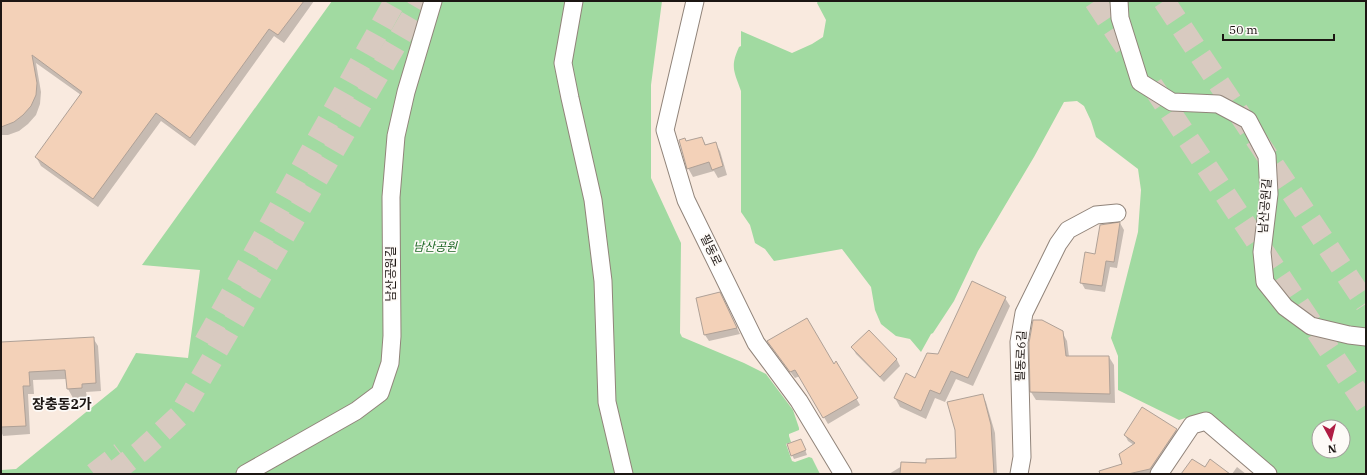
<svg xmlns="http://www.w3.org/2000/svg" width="1367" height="475" font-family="'IBM Plex Serif','Noto Sans KR',serif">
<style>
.green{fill:#a1daa1;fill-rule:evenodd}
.shadow{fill:#0003}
.building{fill:#f3d1b8;stroke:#afa197}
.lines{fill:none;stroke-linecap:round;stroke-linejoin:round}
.major-tunnel{stroke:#d8cac0;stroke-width:22;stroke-dasharray:22 11;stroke-linecap:butt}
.minor-casing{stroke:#91847a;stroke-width:19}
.minor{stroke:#fff;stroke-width:17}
.labels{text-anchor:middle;stroke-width:3.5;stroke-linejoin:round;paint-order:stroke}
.street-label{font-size:12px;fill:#1c1613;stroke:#fdfaf7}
.park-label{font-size:12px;font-style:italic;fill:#1c6724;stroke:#fdfaf7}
.quarter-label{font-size:14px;font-weight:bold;fill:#1c1613;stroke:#fdfaf7}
</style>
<rect width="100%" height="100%" fill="#f9eadf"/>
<!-- green -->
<g class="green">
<path d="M 332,1 L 662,1 L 651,85 L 651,178 L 681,243 L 680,333 L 682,337 L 744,363 L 766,374 L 793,410 L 799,428 L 799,430 L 789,434 L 789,436 L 791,442 L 786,444 L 792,461 L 795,462 L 809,457 L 812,458 L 820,474 L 1,474 L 1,470 L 16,469 L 117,387 L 136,353 L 188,358 L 200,270 L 142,265 Z"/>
<path d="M 818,1 L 1366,1 L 1366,474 L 1277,474 L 1205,412 L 1179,420 L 1118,390 L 1118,356 L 1111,338 L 1138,232 L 1141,190 L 1138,169 L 1096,137 L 1091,121 L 1084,106 L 1077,101 L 1064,102 L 1034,157 L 978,251 L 954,301 L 933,333 L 931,334 L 921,352 L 910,339 L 896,336 L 881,324 L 875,310 L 871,287 L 842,249 L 774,261 L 765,249 L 755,243 L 750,225 L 741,212 L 741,91 C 734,71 730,67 739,47 L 741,46 L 741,31 L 792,53 L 812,44 L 823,37 L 826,20 L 817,3 ZM 1319,427 L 1343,427 L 1343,451 L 1319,451 Z"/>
</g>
<!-- shadow -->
<g class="shadow">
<path d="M 1,1 L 314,1 L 284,43 L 274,36 L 195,146 L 161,121 L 98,207 L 41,166 L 36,157 L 81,95 L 36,63 L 41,92 L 40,104 L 36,115 L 28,124 L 19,131 L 8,135 L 1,135 Z"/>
<path d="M 702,138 L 706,145 L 715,143 L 720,151 L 727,175 L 718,178 L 714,171 L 693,177 L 688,168 L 686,142 Z"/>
<path d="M 1120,223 L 1124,230 L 1117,268 L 1110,267 L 1105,292 L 1085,289 L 1081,282 L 1096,255 Z"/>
<path d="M 1005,298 L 1010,306 L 973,386 L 956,379 L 945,402 L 935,398 L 926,419 L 900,407 L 895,398 L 939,355 Z"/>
<path d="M 724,300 L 740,334 L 709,341 L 705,335 Z"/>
<path d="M 869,331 L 897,360 L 900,366 L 884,382 L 856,354 L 852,347 Z"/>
<path d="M 1062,332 L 1067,341 L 1069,357 L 1109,357 L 1114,365 L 1115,403 L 1036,400 L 1031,392 Z"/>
<path d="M 93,338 L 98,346 L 101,391 L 86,392 L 87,397 L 73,398 L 68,389 L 67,379 L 33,380 L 34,394 L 28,394 L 30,434 L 3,436 L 1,431 L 1,343 Z"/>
<path d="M 772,348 L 834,365 L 836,363 L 860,405 L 828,424 L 800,376 L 795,378 Z"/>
<path d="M 982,395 L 986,402 L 995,433 L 997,474 L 889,474 L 902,466 L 927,464 L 957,459 Z"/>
<path d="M 1176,430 L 1180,436 L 1154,474 L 1099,474 L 1099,472 L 1123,465 L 1134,445 L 1128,441 L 1125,435 Z"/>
<path d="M 803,444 L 807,455 L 794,459 L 792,455 Z"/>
<path d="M 1237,467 L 1246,474 L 1232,474 Z"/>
</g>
<!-- building -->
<g class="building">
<path d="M 1,1 L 304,1 L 278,35 L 269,29 L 190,138 L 156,113 L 93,199 L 35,157 L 82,92 L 32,55 L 37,83 L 36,95 L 31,106 L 23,115 L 14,122 L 1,127 Z"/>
<path d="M 702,137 L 705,145 L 716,142 L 723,166 L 712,170 L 709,162 L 687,169 L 679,140 L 685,138 L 686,141 Z"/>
<path d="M 1120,222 L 1114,262 L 1106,261 L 1102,286 L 1080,283 L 1085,252 L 1095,254 L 1100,225 Z"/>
<path d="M 972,281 L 1006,297 L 968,378 L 951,371 L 940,394 L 930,390 L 921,411 L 894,398 L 906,373 L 915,378 L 927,353 L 938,354 Z"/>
<path d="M 720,292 L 737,328 L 704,335 L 696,298 Z"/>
<path d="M 807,318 L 834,364 L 836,361 L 858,398 L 823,418 L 795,370 L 790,372 L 767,341 Z"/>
<path d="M 1033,320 L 1042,320 L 1063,331 L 1066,356 L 1109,356 L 1110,394 L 1030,392 L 1029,343 Z"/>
<path d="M 869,330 L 897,359 L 880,377 L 851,347 Z"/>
<path d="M 94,337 L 96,383 L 82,384 L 82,388 L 67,389 L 65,370 L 29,372 L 30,386 L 23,386 L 26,426 L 1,427 L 1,342 Z"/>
<path d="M 983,394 L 991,425 L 994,474 L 900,474 L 901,462 L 926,463 L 926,459 L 956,458 L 955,430 L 947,402 Z"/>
<path d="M 1142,407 L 1177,429 L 1150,469 L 1128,474 L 1100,474 L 1099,471 L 1122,464 L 1119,454 L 1135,443 L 1124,435 Z"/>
<path d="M 801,439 L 806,450 L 791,456 L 787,444 Z"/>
<path d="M 1192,459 L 1205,467 L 1210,459 L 1230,474 L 1181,474 Z"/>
</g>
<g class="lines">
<!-- major-tunnel -->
<g class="major-tunnel">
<path d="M 1095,1 L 1131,55"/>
<path d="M 1164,1 L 1366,304"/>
<path d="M 1152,85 L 1366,405"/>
<path d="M 205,342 L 395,1"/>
<path d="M 94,474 L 121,453"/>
<path d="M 112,474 L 141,451 L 179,416 L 421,1"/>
</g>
<defs>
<g id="minor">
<path d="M 574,1 L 563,63 L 570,98 L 593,200 L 603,281 L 607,402 L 624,474"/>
<path d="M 695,1 L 665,130 L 686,200 L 756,343 L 799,401 L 843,474"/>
<path d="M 1119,1 L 1120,18 L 1140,82 L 1172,102 L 1218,104 L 1248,120 L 1267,156 L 1269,194 L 1262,252 L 1265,282 L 1285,307 L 1311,326 L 1349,335 L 1366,337"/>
<path d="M 245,474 L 356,411 L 380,393 L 390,363 L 392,336 L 391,197 L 396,136 L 406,92 L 433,1"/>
<path d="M 1019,474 L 1022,457 L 1019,342 L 1024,313 L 1058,244 L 1068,230 L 1096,215 L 1117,213"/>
<path d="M 1159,474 L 1192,425 L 1206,421 L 1268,474"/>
</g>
</defs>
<!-- minor casing -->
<use href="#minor" class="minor-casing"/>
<!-- minor -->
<use href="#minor" class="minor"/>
</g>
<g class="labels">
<!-- street labels -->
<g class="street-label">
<text transform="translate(1265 206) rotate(-86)" y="4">남산공원길</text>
<text transform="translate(711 250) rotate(64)" y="4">필동로</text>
<text transform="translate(391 274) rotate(-90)" y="4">남산공원길</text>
<text transform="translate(1021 356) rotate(-88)" y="4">필동로6길</text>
</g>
<!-- park labels -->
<g class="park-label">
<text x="435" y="251">남산공원</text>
</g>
<!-- quarter labels -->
<g class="quarter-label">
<text x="62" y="409">장충동2가</text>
</g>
</g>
<!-- border -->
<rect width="1367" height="475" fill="none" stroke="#1c1613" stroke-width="4"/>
<!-- north arrow -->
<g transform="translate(1331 439) rotate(173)"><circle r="19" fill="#fdfaf7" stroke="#a39f9c"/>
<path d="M0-3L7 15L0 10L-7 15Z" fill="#af1c43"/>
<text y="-6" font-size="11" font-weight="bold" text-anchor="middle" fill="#1c1613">N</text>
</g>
<!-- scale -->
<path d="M1223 34v6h111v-6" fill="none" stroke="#1c1613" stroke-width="2"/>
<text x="1229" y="34" font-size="12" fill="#1c1613" stroke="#fdfaf7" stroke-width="3" paint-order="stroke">50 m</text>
</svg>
